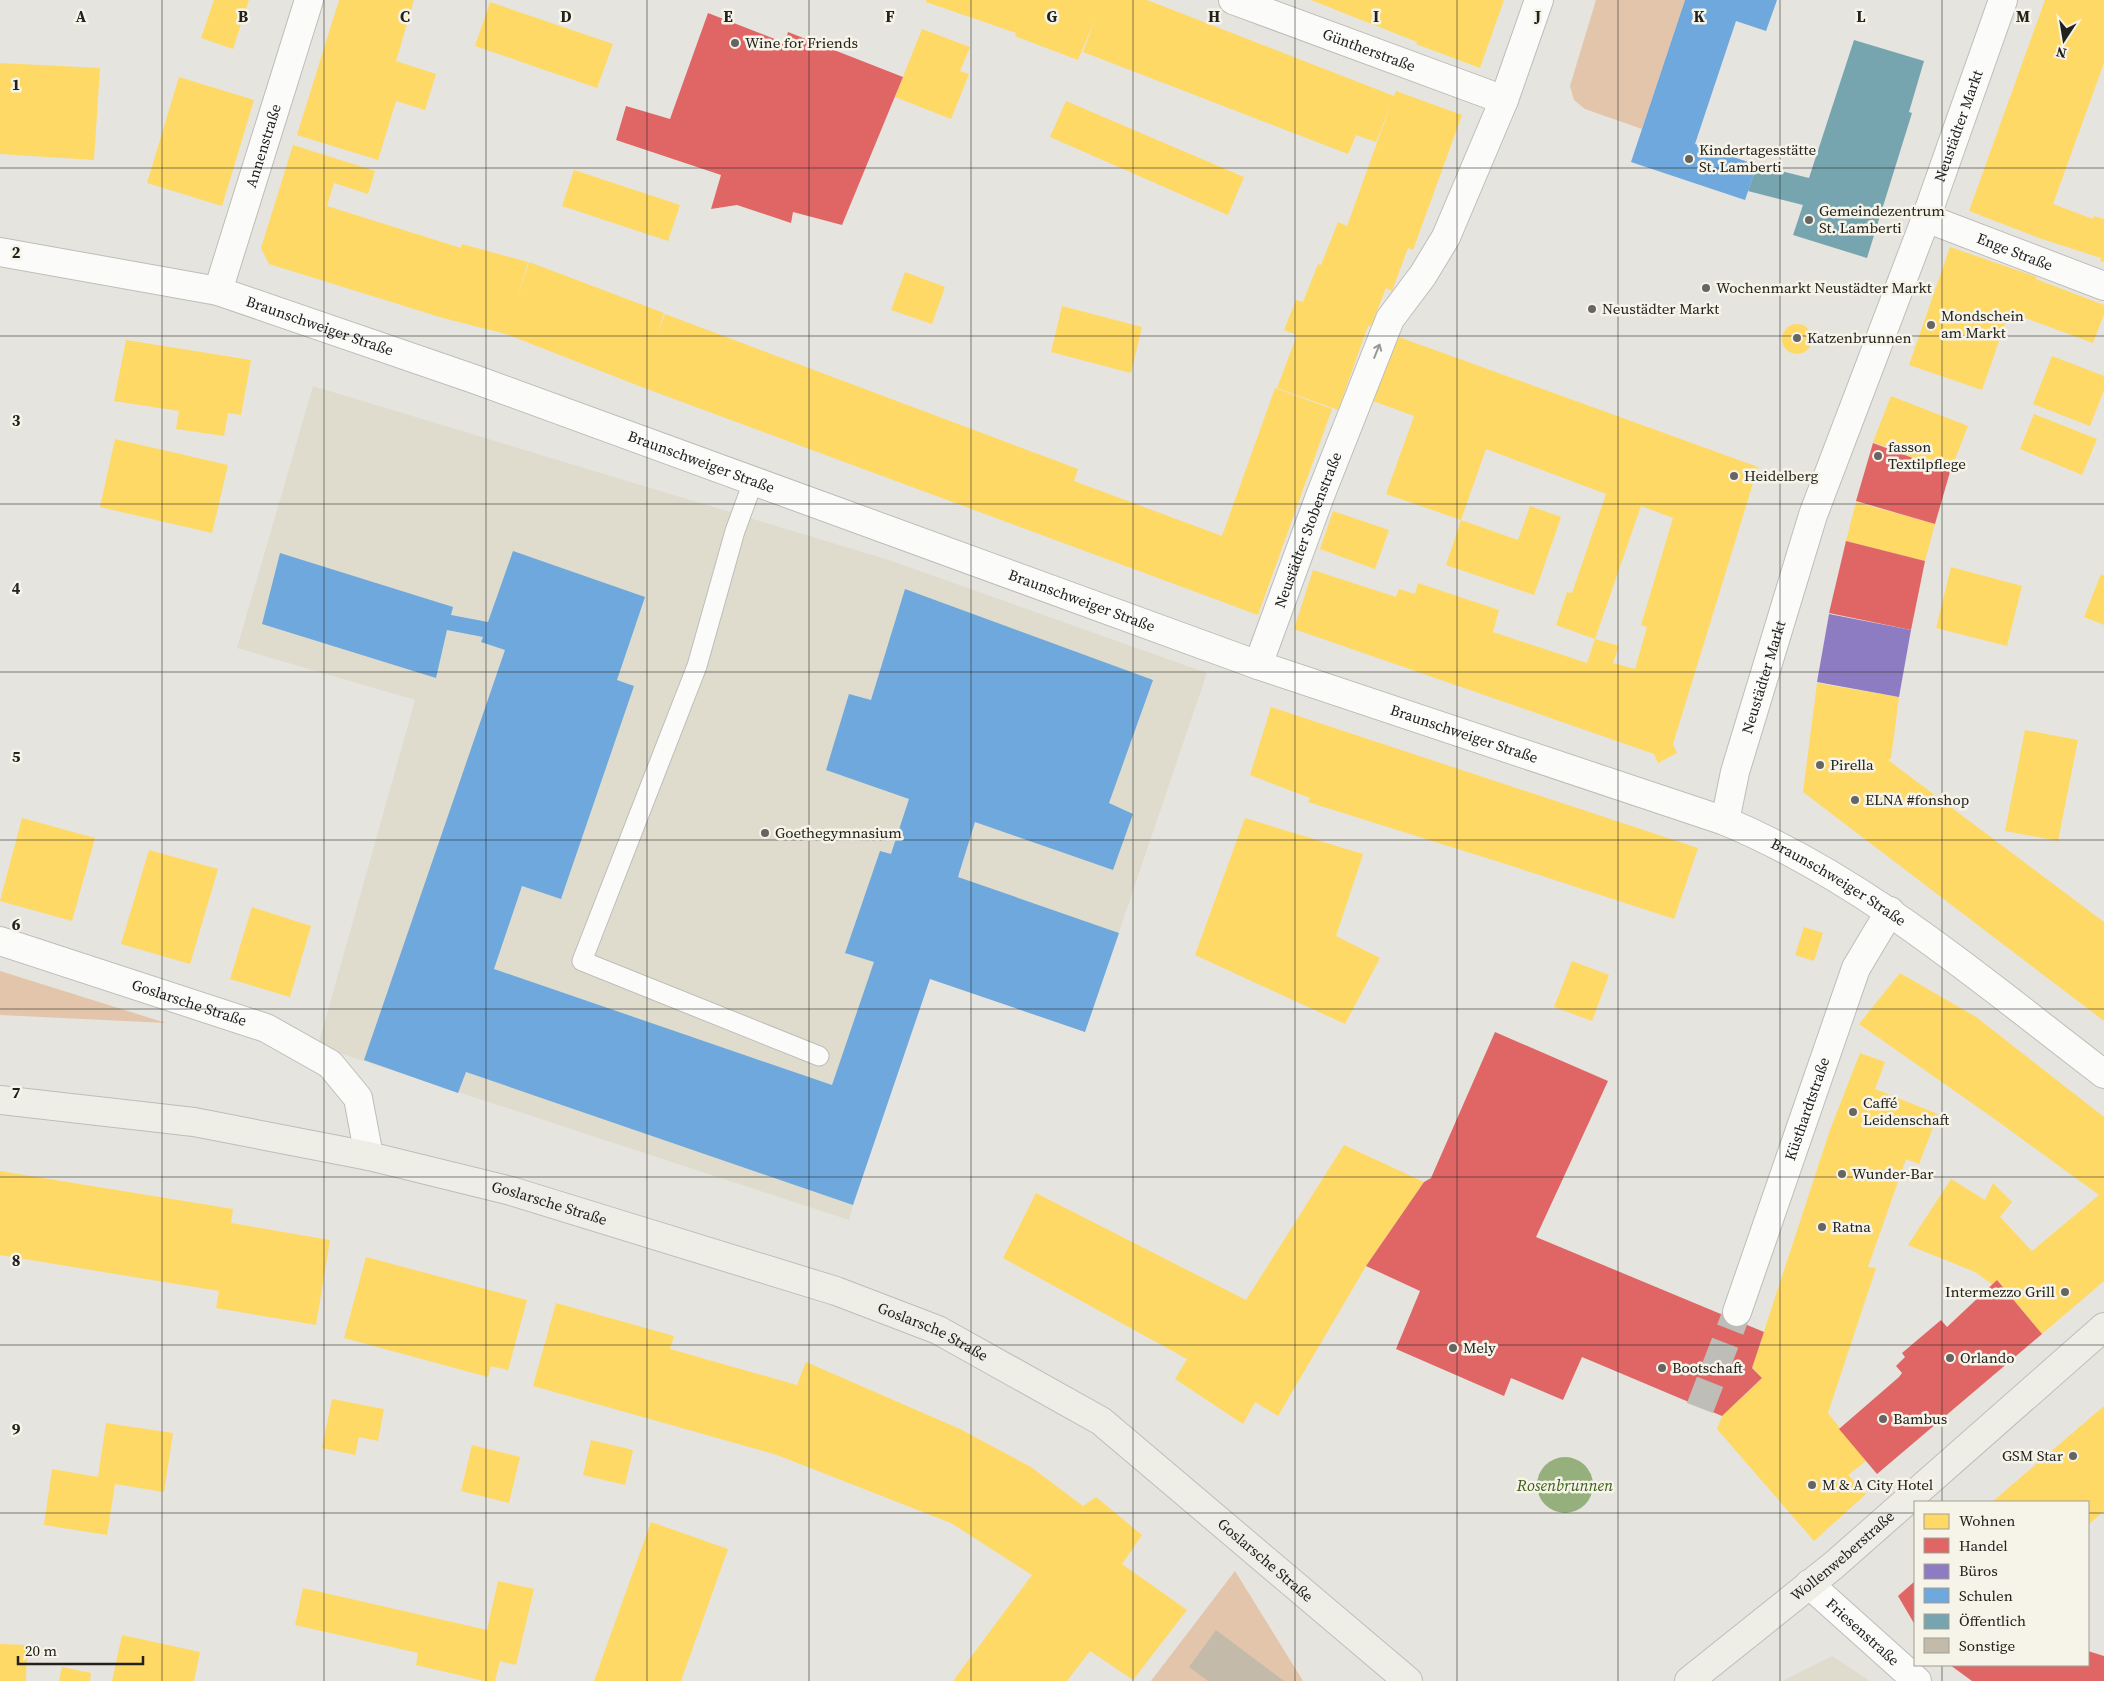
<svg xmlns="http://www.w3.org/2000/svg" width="2104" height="1681" font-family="'Source Serif 4',serif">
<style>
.built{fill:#dfdcce}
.green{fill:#e3c5ab}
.water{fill:#95b07d}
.homes{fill:#ffd966;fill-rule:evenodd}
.shops{fill:#e06666}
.offices{fill:#8e7cc3}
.schools{fill:#6fa8dc}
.public{fill:#76a5af}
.building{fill:#c4baa9}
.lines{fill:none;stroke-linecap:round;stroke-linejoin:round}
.street-tunnel{stroke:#bfbdb7;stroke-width:28;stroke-dasharray:28 14;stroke-linecap:butt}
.lane-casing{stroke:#bebdb8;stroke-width:21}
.street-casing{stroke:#bebdb8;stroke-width:30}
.secondary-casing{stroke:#bebdb8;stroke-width:30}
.lane{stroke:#fbfbfa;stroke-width:19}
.street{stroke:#fbfbfa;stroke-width:28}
.secondary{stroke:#eeeee7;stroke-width:28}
.oneway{stroke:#999997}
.grid{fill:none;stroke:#22211d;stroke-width:1;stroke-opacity:0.55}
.poi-dot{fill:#676561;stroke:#f6f3e8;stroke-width:2}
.labels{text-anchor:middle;stroke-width:5;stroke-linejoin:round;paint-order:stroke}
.poi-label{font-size:15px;fill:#22211d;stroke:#f6f3e8;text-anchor:start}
.street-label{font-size:15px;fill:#22211d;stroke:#f6f3e8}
.water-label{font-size:16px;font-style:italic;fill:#395e14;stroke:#f6f3e8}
.grid-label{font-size:16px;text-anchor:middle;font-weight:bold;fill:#22211d;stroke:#f6f3e8;stroke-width:5;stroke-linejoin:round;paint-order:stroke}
</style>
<rect width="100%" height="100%" fill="#e6e4de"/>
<!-- built -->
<g class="built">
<path d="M 313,386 L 889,560 L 1207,673 L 1085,1032 L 917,967 L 849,1220 L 318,1046 L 415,700 L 237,648 Z"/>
<path d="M 1832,1656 L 1870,1681 L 1782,1681 Z"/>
</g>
<!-- green -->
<g class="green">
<path d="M 1596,0 L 1685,0 L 1642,129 L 1585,109 L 1574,100 L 1570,86 Z"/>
<path d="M 0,971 L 166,1023 L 0,1015 Z"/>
<path d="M 1235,1571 L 1303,1681 L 1151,1681 Z"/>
</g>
<!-- water -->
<circle class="water" cx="1565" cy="1485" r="28"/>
<!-- homes -->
<g class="homes">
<path d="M 214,0 L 249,0 L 233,49 L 201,38 Z"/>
<path d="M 339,0 L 414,0 L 396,61 L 436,74 L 425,110 L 396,101 L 378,160 L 297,135 Z"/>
<path d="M 926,0 L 1147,0 L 1394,96 L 1396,91 L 1462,115 L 1413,250 L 1408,248 L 1392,291 L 1386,288 L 1371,326 L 1368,326 L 1338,410 L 1277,388 L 1297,335 L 1284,330 L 1296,300 L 1303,302 L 1318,264 L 1321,265 L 1338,222 L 1347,226 L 1392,101 L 1376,142 L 1356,135 L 1348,154 L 1083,52 L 1095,19 L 1078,60 L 1015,36 L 1016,33 L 926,2 Z"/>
<path d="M 1311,0 L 1504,0 L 1480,68 L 1416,44 L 1417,42 Z"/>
<path d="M 2045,0 L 2104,0 L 2104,63 L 2053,204 L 2093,219 L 2094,216 L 2104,219 L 2104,262 L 2100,261 L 2101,258 L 2039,238 L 1969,211 Z"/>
<path d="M 490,2 L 613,44 L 597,88 L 475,46 Z"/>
<path d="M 922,29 L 970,47 L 960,71 L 969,74 L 951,119 L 895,97 Z"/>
<path d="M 0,63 L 100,68 L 94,160 L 0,154 Z"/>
<path d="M 179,77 L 254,100 L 222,206 L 147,183 Z"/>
<path d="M 1066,101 L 1244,177 L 1228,215 L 1050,137 Z"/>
<path d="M 293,145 L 375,171 L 368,194 L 334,183 L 327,206 L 461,248 L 462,244 L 528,262 L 517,299 L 529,262 L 664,313 L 657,334 L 665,314 L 1078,469 L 1074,481 L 1222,536 L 1275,388 L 1332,409 L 1258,615 L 639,386 L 506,334 L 443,318 L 269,264 L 261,248 Z"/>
<path d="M 574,170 L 680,205 L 668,241 L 562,206 Z"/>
<path d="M 1950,247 L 2037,277 L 2036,279 L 2104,305 L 2104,314 L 2093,343 L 2009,312 L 1982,390 L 1909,365 Z"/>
<path d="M 905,272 L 945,287 L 932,324 L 891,310 Z"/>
<path d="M 1062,306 L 1142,327 L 1131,373 L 1051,352 Z"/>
<circle cx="1797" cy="339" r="15"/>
<path d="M 1396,336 L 1758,467 L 1673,744 L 1677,753 L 1658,763 L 1654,754 L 1294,629 L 1313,570 L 1396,597 L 1399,589 L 1415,594 L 1418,583 L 1499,610 L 1493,632 L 1587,663 L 1595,639 L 1556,625 L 1567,592 L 1572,593 L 1606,494 L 1486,449 L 1461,520 L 1386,494 L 1414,416 L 1373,401 ZM 1641,506 L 1673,518 L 1641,625 L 1647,627 L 1635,669 L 1613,663 L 1619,646 L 1595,639 Z"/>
<path d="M 126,340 L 251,360 L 241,415 L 228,413 L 224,436 L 176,429 L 179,411 L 114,401 Z"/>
<path d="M 2052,356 L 2104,376 L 2104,390 L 2090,426 L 2033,404 Z"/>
<path d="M 1891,396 L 1968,426 L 1950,472 L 1873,442 Z"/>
<path d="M 2034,414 L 2097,439 L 2082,475 L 2020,449 Z"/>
<path d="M 115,439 L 228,465 L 212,533 L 100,507 Z"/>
<path d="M 1856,502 L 1935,524 L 1925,561 L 1846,541 Z"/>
<path d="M 1530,506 L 1561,517 L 1534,595 L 1446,565 L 1461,520 L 1518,540 Z"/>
<path d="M 1333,511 L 1389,530 L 1375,569 L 1320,549 Z"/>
<path d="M 1951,567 L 2022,586 L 2007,646 L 1936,628 Z"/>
<path d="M 2101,574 L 2104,576 L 2104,625 L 2084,617 Z"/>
<path d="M 1817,683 L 1899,697 L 1891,758 L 1888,760 L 2104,922 L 2104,1021 L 1803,792 Z"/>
<path d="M 1271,707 L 1698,848 L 1674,919 L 1515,867 L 1308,802 L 1310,798 L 1250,775 Z"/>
<path d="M 2025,730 L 2078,740 L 2058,841 L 2005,831 Z"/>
<path d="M 22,818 L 95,838 L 72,921 L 0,901 Z"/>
<path d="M 1245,818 L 1363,854 L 1336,936 L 1380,958 L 1345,1024 L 1195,955 Z"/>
<path d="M 149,850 L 218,869 L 190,964 L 121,944 Z"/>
<path d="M 252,907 L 311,926 L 290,997 L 230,979 Z"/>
<path d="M 1804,927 L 1823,933 L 1814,961 L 1795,955 Z"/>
<path d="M 1572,961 L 1609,975 L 1592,1021 L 1554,1007 Z"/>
<path d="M 1900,973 L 1976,1017 L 2104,1117 L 2104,1281 L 2042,1334 L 1997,1280 L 1993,1285 L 1975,1272 L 1908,1245 L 1951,1179 L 1985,1200 L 1993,1183 L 2012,1202 L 2000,1217 L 2032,1251 L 2099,1195 L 1996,1120 L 1859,1024 Z"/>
<path d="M 1860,1053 L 1885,1062 L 1875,1089 L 1938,1114 L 1919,1164 L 1906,1159 L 1868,1267 L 1876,1268 L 1828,1413 L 1866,1461 L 1848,1475 L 1866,1494 L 1814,1541 L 1717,1429 L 1722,1416 L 1762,1378 L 1752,1368 L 1830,1130 Z"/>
<path d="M 1344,1145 L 1424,1182 L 1366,1266 L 1278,1416 L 1255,1402 L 1243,1424 L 1175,1379 L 1187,1359 L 1003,1258 L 1036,1193 L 1246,1300 Z"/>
<path d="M 0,1171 L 233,1209 L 231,1223 L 330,1240 L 316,1325 L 216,1308 L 219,1291 L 0,1255 Z"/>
<path d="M 366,1257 L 527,1300 L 508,1370 L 491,1366 L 488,1377 L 344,1338 Z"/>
<path d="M 556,1303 L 674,1336 L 670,1349 L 797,1385 L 806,1362 L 960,1429 L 1031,1467 L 1083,1506 L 1096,1497 L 1142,1535 L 1122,1564 L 1187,1610 L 1133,1680 L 1090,1651 L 1067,1681 L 953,1681 L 1032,1575 L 951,1523 L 777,1455 L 533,1386 Z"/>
<path d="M 332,1399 L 384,1409 L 378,1441 L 359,1437 L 355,1455 L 322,1448 Z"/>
<path d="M 2104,1406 L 2104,1511 L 2088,1525 L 2088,1502 L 1992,1502 Z"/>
<path d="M 106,1423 L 173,1433 L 164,1492 L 115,1484 L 107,1535 L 44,1525 L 52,1469 L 98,1477 Z"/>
<path d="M 591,1440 L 633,1450 L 625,1485 L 583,1475 Z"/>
<path d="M 472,1445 L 520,1457 L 509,1503 L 461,1491 Z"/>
<path d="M 651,1522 L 728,1549 L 681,1681 L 594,1681 Z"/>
<path d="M 498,1581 L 534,1589 L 516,1665 L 500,1661 L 495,1681 L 484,1681 L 416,1665 L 418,1653 L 295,1625 L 303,1588 L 487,1630 Z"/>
<path d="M 122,1635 L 200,1652 L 194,1681 L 112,1681 Z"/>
<path d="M 0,1644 L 27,1645 L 26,1681 L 0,1681 Z"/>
<path d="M 62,1667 L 91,1673 L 90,1681 L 59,1681 Z"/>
</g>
<!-- shops -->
<g class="shops">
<path d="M 708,13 L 785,43 L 788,32 L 903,77 L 842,225 L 793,212 L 791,223 L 737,205 L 711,209 L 721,175 L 616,140 L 626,106 L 670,119 Z"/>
<path d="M 1873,443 L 1950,472 L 1935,524 L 1856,501 Z"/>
<path d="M 1846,541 L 1925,561 L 1911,630 L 1829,613 Z"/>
<path d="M 1495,1032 L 1608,1081 L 1536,1237 L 1764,1332 L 1752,1368 L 1762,1378 L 1722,1416 L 1582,1357 L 1563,1400 L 1511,1378 L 1504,1396 L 1396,1349 L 1420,1291 L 1366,1266 L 1424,1182 L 1431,1178 Z"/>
<path d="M 1997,1280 L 2042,1334 L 1877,1474 L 1839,1429 L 1899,1377 L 1902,1373 L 1896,1366 L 1905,1357 L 1902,1353 L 1941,1320 L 1947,1327 Z"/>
<path d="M 1915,1581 L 1915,1625 L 1898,1596 Z"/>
<path d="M 2088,1651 L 2104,1656 L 2104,1681 L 1972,1681 L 1950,1665 L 2088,1665 Z"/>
</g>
<!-- offices -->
<path class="offices" d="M 1829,614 L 1911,630 L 1899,697 L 1817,682 Z"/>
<!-- schools -->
<g class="schools">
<path d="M 1685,0 L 1777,0 L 1766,31 L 1736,21 L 1695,144 L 1757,165 L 1745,200 L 1631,162 Z"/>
<path d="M 513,551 L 645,597 L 617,680 L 634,686 L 561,899 L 522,886 L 494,969 L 832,1085 L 874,962 L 845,953 L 880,851 L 891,854 L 909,799 L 826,770 L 849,694 L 871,700 L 905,589 L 1153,680 L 1109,803 L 1133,814 L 1113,870 L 975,822 L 958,877 L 1119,933 L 1085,1032 L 930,979 L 853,1205 L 466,1072 L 458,1093 L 364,1060 L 505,650 L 481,642 L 483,637 L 447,630 L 436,678 L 262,624 L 280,553 L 453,607 L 451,615 L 488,622 Z"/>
</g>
<!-- public -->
<path class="public" d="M 1854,40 L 1924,61 L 1909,112 L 1912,113 L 1867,258 L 1793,235 L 1803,205 L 1748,191 L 1757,165 L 1809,178 Z"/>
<!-- building -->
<path class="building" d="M 1216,1630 L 1284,1681 L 1208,1681 L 1189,1667 Z"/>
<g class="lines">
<!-- street-tunnel -->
<path class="street-tunnel" d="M 1700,1408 L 1737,1312"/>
<defs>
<path id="lane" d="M 753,482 L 735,531 L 697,666 L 582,961 L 819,1056"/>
<g id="street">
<path id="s1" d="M 1233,0 L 1504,100"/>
<path id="s2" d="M 1926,218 L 2104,286"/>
<path id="s3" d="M 0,252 L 218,291 L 474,379 L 1258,665 L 1725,821 C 1866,880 1983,982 2104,1074"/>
<path id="s4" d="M 218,291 L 309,0"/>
<path id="s5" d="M 1258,665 L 1320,496 L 1390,319 L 1423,275 L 1446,237 L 1504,100 L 1539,0"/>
<path id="s6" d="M 1725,821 L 1735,772 L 1813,515 L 1926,218 L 2003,0"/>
<path id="s7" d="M 0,941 L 266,1028 L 330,1064 L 358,1098 L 369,1156"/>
<path id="s8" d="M 1737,1312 L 1856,968 L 1890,911"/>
<path id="s9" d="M 1809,1584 L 1917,1681"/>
</g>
<g id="secondary">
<path id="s10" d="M 0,1100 L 194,1122 L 369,1156 L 511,1191 L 836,1291 L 938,1330 L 1101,1421 L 1408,1681"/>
<path id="s11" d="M 1689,1681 L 1834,1565 L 2104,1327"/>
</g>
</defs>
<!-- lane casing -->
<use href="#lane" class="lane-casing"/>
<!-- street casing -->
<use href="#street" class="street-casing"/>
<!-- secondary casing -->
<use href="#secondary" class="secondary-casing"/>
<!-- lane -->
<use href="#lane" class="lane"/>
<!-- street -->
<use href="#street" class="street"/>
<!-- secondary -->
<use href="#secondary" class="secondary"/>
</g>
<!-- one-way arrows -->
<defs><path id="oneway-shaft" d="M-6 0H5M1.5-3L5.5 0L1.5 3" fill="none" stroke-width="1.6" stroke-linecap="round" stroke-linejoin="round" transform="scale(1.25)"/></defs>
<use class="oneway" href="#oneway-shaft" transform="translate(1377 351) rotate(-68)"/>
<!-- grid -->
<path class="grid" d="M 162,0 L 162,1681M 324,0 L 324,1681M 486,0 L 486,1681M 647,0 L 647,1681M 809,0 L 809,1681M 971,0 L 971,1681M 1133,0 L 1133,1681M 1295,0 L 1295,1681M 1457,0 L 1457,1681M 1618,0 L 1618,1681M 1780,0 L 1780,1681M 1942,0 L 1942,1502M 0,168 L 2104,168M 0,336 L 2104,336M 0,504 L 2104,504M 0,672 L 2104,672M 0,840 L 2104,840M 0,1009 L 2104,1009M 0,1177 L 2104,1177M 0,1345 L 2104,1345M 0,1513 L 1915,1513M 2088,1513 L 2104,1513M 1942,1665 L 1942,1681"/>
<!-- markers -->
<g class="poi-dot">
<circle cx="735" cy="43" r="5"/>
<circle cx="1689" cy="159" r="5"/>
<circle cx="1809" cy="220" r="5"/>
<circle cx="1706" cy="288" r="5"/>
<circle cx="1592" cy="309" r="5"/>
<circle cx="1931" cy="325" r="5"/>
<circle cx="1797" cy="338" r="5"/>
<circle cx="1878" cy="456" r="5"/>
<circle cx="1734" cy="476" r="5"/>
<circle cx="1820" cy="765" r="5"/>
<circle cx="1855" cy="800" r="5"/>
<circle cx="765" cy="833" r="5"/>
<circle cx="1853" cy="1112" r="5"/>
<circle cx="1842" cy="1174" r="5"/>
<circle cx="1822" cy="1227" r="5"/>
<circle cx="2065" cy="1292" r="5"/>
<circle cx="1453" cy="1348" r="5"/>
<circle cx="1950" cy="1358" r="5"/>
<circle cx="1662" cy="1368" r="5"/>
<circle cx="1883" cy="1419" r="5"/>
<circle cx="2073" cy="1456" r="5"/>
<circle cx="1812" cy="1485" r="5"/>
</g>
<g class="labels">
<!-- poi labels -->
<g class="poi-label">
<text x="745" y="48">Wine for Friends</text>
<text x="1699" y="155">Kindertagesstätte<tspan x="1699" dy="17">St. Lamberti</tspan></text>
<text x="1819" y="216">Gemeindezentrum<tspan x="1819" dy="17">St. Lamberti</tspan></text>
<text x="1716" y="293">Wochenmarkt Neustädter Markt</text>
<text x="1602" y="314">Neustädter Markt</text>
<text x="1941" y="321">Mondschein<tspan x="1941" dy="17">am Markt</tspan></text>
<text x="1807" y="343">Katzenbrunnen</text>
<text x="1888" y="452">fasson<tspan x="1888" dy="17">Textilpflege</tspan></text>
<text x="1744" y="481">Heidelberg</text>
<text x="1830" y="770">Pirella</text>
<text x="1865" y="805">ELNA #fonshop</text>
<text x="775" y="838">Goethegymnasium</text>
<text x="1863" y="1108">Caffé<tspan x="1863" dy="17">Leidenschaft</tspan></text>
<text x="1852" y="1179">Wunder-Bar</text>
<text x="1832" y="1232">Ratna</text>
<text x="2055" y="1297" text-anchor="end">Intermezzo Grill</text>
<text x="1463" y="1353">Mely</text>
<text x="1960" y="1363">Orlando</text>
<text x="1672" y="1373">Bootschaft</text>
<text x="1893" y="1424">Bambus</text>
<text x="2063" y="1461" text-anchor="end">GSM Star</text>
<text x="1822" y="1490">M &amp; A City Hotel</text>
</g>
<!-- street labels -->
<g class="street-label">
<text dy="5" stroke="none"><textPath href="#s1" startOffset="145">Güntherstraße</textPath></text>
<text dy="5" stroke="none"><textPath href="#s6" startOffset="734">Neustädter Markt</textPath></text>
<text dy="5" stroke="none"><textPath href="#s4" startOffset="152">Annenstraße</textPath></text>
<text dy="5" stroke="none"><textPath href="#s2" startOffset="95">Enge Straße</textPath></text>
<text dy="5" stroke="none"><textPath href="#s3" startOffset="329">Braunschweiger Straße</textPath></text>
<text dy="5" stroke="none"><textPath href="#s3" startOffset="734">Braunschweiger Straße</textPath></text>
<text dy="5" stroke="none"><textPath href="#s5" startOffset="144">Neustädter Stobenstraße</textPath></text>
<text dy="5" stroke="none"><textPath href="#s3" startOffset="1139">Braunschweiger Straße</textPath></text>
<text dy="5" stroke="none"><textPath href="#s6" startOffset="149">Neustädter Markt</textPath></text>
<text dy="5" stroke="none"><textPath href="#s3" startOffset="1544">Braunschweiger Straße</textPath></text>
<text dy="5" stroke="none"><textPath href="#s3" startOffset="1948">Braunschweiger Straße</textPath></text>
<text dy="5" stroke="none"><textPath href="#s7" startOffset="199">Goslarsche Straße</textPath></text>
<text dy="5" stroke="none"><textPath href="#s8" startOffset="215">Küsthardtstraße</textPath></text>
<text dy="5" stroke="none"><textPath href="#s10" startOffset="560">Goslarsche Straße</textPath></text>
<text dy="5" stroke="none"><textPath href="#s10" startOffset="965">Goslarsche Straße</textPath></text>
<text dy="5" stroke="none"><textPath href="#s11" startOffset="198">Wollenweberstraße</textPath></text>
<text dy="5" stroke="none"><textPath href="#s10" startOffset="1371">Goslarsche Straße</textPath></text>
<text dy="5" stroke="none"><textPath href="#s9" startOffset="72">Friesenstraße</textPath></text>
</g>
<!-- water labels -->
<g class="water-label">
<text x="1565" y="1491">Rosenbrunnen</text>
</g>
</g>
<g class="grid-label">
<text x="81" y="22">A</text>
<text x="243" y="22">B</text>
<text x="405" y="22">C</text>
<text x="566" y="22">D</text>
<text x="728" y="22">E</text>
<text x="890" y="22">F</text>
<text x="1052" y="22">G</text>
<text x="1214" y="22">H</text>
<text x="1376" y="22">I</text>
<text x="1538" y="22">J</text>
<text x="1699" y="22">K</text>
<text x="1861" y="22">L</text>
<text x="2023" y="22">M</text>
<text x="16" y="90">1</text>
<text x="16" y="258">2</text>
<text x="16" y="426">3</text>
<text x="16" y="594">4</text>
<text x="16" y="762">5</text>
<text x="16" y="930">6</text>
<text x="16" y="1098">7</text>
<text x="16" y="1266">8</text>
<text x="16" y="1435">9</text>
</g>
<!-- legend -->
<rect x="1914" y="1501" width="175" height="165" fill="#f6f3e8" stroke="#a19f97"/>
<rect x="1924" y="1514" width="25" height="15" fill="#ffd966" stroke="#a19f97"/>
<text x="1959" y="1526" font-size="15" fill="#22211d">Wohnen</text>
<rect x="1924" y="1538" width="25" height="15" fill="#e06666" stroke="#a19f97"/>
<text x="1959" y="1551" font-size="15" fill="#22211d">Handel</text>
<rect x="1924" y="1564" width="25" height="15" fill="#8e7cc3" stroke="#a19f97"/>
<text x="1959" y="1576" font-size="15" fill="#22211d">Büros</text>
<rect x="1924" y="1588" width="25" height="15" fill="#6fa8dc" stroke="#a19f97"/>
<text x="1959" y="1601" font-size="15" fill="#22211d">Schulen</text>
<rect x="1924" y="1614" width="25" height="15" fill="#76a5af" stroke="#a19f97"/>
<text x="1959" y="1626" font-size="15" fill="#22211d">Öffentlich</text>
<rect x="1924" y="1638" width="25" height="15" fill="#c4baa9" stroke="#a19f97"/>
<text x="1959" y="1651" font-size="15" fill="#22211d">Sonstige</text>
<!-- north arrow -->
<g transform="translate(2064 40) rotate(192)" stroke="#f6f3e8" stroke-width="4" paint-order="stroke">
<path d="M0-4L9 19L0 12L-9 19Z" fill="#22211d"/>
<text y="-8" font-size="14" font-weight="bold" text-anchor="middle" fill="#22211d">N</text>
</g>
<!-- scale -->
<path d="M18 1656v8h125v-8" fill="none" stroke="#22211d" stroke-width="2.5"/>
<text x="25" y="1656" font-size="15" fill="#22211d" stroke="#f6f3e8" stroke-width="4" paint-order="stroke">20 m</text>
</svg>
